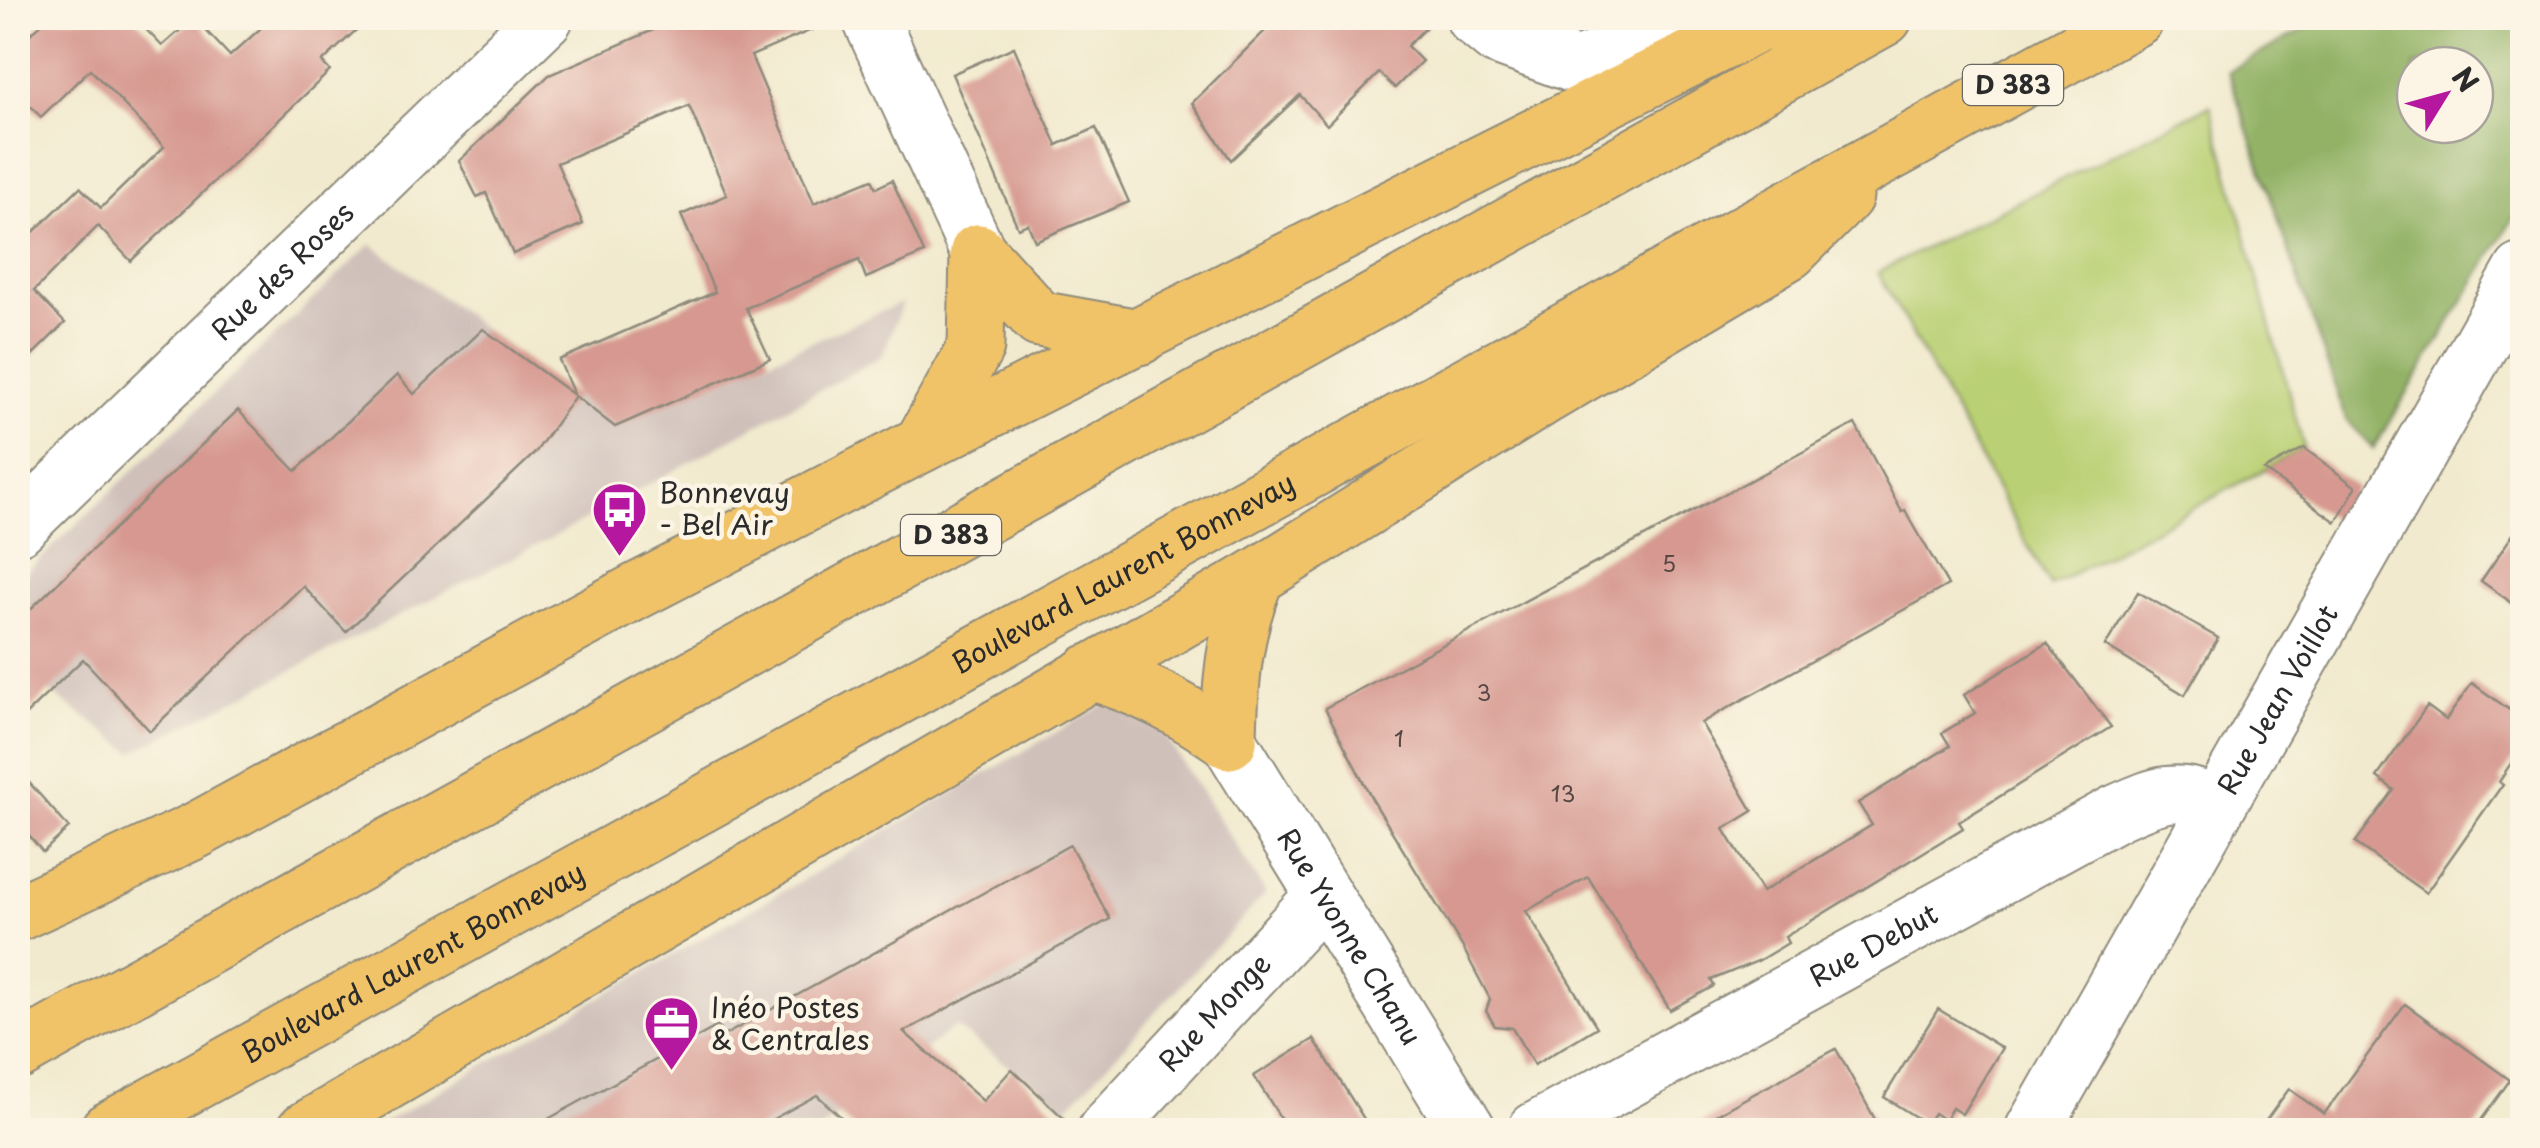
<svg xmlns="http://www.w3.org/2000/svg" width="2540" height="1148" font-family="'Playpen Sans',sans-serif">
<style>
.industrial{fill:#cfc0ba}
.green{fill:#bad074;stroke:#727e50;stroke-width:2.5}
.forest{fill:#93b266;stroke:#5f6e48;stroke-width:2.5;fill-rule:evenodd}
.building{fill:#d69890}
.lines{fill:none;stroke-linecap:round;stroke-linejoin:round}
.minor-casing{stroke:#8e8a7c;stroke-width:59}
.highway-casing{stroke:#8e8a7c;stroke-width:59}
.minor{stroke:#fff;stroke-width:55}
.highway{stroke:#f1c369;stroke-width:55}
.labels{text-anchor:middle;stroke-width:9;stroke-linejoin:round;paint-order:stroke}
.number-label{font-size:22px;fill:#564644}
.shield{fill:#fcf5e5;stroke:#6a6863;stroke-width:2.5}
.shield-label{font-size:25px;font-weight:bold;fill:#2b2b2b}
.street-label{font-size:28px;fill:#2b2b2b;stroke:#fcf5e5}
.poi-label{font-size:28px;fill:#2b2b2b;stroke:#fcf5e5;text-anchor:start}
</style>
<rect width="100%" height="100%" fill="#fcf5e5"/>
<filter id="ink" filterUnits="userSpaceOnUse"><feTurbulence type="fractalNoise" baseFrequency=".01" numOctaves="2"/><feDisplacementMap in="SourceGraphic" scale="20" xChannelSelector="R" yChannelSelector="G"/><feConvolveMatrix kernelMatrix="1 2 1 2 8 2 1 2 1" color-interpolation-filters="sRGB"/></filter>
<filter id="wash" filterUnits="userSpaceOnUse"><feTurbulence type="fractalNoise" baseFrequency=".0048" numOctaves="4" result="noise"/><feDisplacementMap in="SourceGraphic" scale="40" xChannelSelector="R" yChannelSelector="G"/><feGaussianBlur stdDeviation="2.25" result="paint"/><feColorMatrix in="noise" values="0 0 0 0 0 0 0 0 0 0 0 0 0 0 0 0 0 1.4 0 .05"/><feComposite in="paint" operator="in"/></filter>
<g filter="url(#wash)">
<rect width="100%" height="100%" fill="#f1eace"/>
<!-- industrial -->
<g class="industrial">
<path d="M 371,244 L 615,427 L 903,302 L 882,356 L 559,534 L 133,752 L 18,669 L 18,580 Z"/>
<path d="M 1134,687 L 1266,893 L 1067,1108 L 955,1027 L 819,1130 L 372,1130 Z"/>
</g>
<!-- green -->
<path class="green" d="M 2210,105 L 2304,448 L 2050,586 L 1878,272 Z"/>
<!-- forest -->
<path class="forest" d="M 2324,18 L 2522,18 L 2522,204 L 2373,449 L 2346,419 L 2228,71 ZM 2415,65 L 2475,65 L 2475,125 L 2415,125 Z"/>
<g id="blocks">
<!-- building -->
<g class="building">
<path d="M 48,18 L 135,18 L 162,46 L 194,18 L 230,56 L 272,18 L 369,18 L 322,62 L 330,71 L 131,261 L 98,226 L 34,291 L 65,323 L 18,369 L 18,247 L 80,187 L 101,208 L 164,147 L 90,69 L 41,117 L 18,93 L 18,45 Z"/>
<path d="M 681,18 L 839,18 L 751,56 L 814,203 L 872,179 L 876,188 L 892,180 L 924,253 L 866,278 L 859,260 L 746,308 L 770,359 L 615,427 L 575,396 L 535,453 L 346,632 L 303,586 L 150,731 L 83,659 L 18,722 L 18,621 L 238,410 L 296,471 L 397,375 L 414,394 L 483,329 L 574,395 L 559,360 L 715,292 L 681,215 L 727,195 L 689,106 L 557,163 L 583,224 L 513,254 L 486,193 L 477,197 L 459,161 L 549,75 Z"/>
<path d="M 1278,18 L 1435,18 L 1407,46 L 1422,61 L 1395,88 L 1379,73 L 1327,125 L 1300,95 L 1231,160 L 1192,103 Z"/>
<path d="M 1014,47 L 1057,145 L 1096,128 L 1129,202 L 1035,241 L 1028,224 L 1018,228 L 952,74 Z"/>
<path d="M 1855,424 L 1902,512 L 1905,510 L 1948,585 L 1701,723 L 1753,811 L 1724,829 L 1762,892 L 1872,825 L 1858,803 L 1950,746 L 1942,733 L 1975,713 L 1964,695 L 2047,643 L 2111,727 L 1959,822 L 1963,828 L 1785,937 L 1788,943 L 1758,961 L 1711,980 L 1714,986 L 1670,1010 L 1588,877 L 1526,911 L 1597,1027 L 1534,1065 L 1512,1028 L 1495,1026 L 1486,1011 L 1490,999 L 1462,946 L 1372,799 L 1325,708 Z"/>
<path d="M 2304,448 L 2356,487 L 2336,522 L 2264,470 Z"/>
<path d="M 2522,521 L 2522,610 L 2481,581 Z"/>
<path d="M 2138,592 L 2218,638 L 2185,695 L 2105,646 Z"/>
<path d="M 2472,683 L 2522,719 L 2522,747 L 2499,781 L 2503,784 L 2426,893 L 2355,843 L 2394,790 L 2377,777 L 2427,706 L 2446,720 Z"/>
<path d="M 18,770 L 69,828 L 43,852 L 18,823 Z"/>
<path d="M 1070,845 L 1110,919 L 904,1032 L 983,1101 L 1012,1069 L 1076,1130 L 855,1130 L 817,1095 L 753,1130 L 528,1130 L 718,1026 L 723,1036 Z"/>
<path d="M 2405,1004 L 2510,1080 L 2474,1130 L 2259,1130 L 2289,1089 L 2324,1114 Z"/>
<path d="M 1938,1009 L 2002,1048 L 1962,1114 L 1952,1108 L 1945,1120 L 1934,1113 L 1927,1124 L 1884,1097 Z"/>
<path d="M 1314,1039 L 1371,1130 L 1288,1130 L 1254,1076 Z"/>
<path d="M 1836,1049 L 1881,1130 L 1688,1130 Z"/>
</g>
</g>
</g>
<g filter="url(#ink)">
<use href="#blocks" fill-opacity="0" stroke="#8e8a7c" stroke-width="2.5"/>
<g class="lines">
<defs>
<g id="minor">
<path d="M 870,18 L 978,252"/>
<path d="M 1474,18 L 1497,37 L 1577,66 L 1646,40 L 1687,18"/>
<path id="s1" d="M 18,527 L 545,18"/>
<path id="s2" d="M 1229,741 L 1468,1130"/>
<path id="s3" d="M 1106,1130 L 1323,896"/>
<path id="s4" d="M 1536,1130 L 2116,813 C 2154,796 2179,783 2217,807"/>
<path id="s5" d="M 2033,1130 L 2522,271"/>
</g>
<g id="highway">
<path d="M 978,252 L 1039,319 L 1139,337"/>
<path d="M 922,444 L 976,347 L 978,252"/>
<path d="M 1090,672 C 1143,687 1184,710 1229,741"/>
<path d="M 1229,741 C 1230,682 1234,633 1256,577"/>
<path d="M 18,913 L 195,831 L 637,591 L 922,444 L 1757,25 L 1781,18"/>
<path d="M 18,1052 L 1884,18"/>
<path id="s6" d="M 108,1130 L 2136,18"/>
<path d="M 305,1130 L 1256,577 L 1547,395 L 1790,251 L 1845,196"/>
</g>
</defs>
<!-- minor casing -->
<use href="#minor" class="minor-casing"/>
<!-- highway casing -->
<use href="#highway" class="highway-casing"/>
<!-- minor -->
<use href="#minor" class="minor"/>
<!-- highway -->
<use href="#highway" class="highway"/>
</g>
</g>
<!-- icons -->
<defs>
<symbol id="bus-pin" viewBox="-11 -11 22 30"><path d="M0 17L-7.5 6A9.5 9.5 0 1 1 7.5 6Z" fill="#b5179e" stroke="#fcf5e5"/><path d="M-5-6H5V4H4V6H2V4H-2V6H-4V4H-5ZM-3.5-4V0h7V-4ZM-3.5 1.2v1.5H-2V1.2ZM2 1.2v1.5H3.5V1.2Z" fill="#fff"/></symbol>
<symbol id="office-pin" viewBox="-11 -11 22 30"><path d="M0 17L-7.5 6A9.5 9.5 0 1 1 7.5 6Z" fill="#b5179e" stroke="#fcf5e5"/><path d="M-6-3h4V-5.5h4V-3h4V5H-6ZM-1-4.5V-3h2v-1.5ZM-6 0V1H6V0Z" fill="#fff"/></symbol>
</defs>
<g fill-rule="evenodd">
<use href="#bus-pin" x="588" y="478" width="63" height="86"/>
<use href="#office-pin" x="640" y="992" width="63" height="86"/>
</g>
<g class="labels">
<!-- number labels -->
<g class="number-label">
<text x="1669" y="572">5</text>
<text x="1484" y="701">3</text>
<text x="1399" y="747">1</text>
<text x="1563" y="802">13</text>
</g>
<!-- shield labels -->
<g class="shield">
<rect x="1963" y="65" width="100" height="40" rx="8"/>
<rect x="901" y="515" width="100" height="40" rx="8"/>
</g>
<g class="shield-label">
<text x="2013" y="94">D 383</text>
<text x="951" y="544">D 383</text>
</g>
<!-- street labels -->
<g class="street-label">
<text dy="10" stroke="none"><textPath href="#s1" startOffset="368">Rue des Roses</textPath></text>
<text dy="10" stroke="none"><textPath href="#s6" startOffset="1158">Boulevard Laurent Bonnevay</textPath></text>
<text dy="10" stroke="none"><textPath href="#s5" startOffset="495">Rue Jean Voillot</textPath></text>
<text dy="10" stroke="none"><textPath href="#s2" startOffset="230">Rue Yvonne Chanu</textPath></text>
<text dy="10" stroke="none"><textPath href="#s4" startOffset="385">Rue Debut</textPath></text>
<text dy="10" stroke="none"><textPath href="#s6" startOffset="348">Boulevard Laurent Bonnevay</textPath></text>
<text dy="10" stroke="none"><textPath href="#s3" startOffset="160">Rue Monge</textPath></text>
</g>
<!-- poi labels -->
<g class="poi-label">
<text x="659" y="503">Bonnevay<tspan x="659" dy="32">- Bel Air</tspan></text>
<text x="711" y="1018">Inéo Postes<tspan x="711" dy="32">&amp; Centrales</tspan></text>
</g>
</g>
<!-- margin -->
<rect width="2540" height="1148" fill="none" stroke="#fcf5e5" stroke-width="60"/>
<!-- north arrow -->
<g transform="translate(2445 95) rotate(53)"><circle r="48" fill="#fcf5e5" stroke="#a8a49b" stroke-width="2.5"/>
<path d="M0-8L18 38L0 25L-18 38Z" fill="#b5179e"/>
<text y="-15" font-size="28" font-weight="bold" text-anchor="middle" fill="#2b2b2b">N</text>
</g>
</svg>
